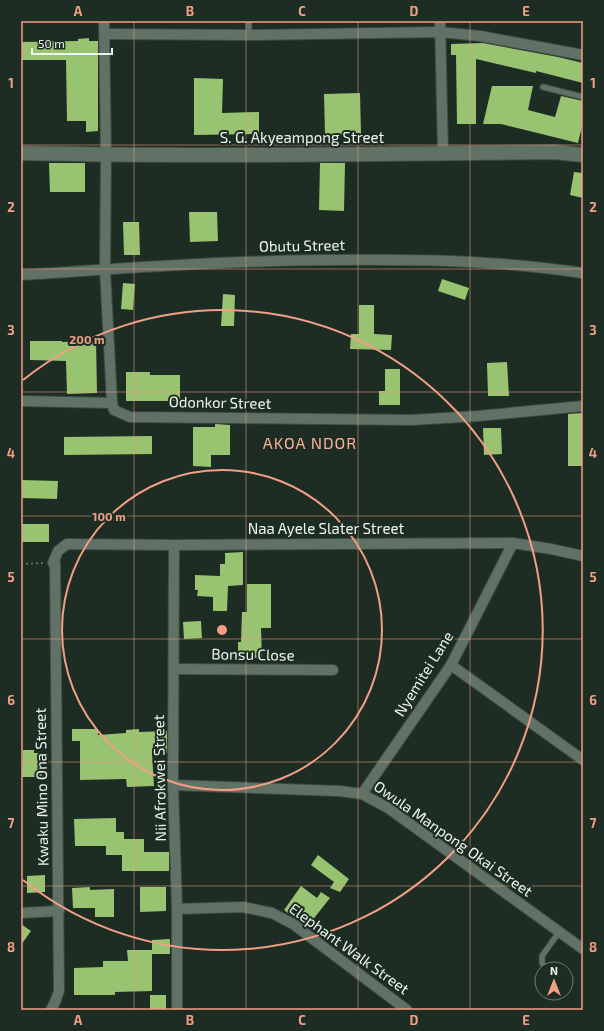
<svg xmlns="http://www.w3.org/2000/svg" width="604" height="1031" font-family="'Exo 2',sans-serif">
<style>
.building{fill:#98c371}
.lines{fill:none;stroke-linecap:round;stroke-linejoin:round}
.lane-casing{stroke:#3e4b42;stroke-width:7}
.street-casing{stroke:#3e4b42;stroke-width:12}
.secondary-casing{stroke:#3e4b42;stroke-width:16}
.path{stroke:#606d64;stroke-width:2;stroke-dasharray:2 3;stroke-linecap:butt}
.lane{stroke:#607165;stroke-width:5}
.street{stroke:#607165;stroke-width:10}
.secondary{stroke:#607165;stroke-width:14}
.grid{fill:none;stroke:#f39f85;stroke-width:1;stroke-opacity:0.55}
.ring{fill:none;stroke:#f39f85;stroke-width:2}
.labels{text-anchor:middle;stroke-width:4;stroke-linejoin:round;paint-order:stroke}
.street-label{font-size:15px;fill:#ecf6ef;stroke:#1e2d23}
.neighbourhood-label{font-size:16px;letter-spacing:1px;fill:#fdad96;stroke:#1e2d23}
.centre{fill:#f39f85;stroke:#1e2d23;stroke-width:2}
.ring-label{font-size:12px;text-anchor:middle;font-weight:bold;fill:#f39f85;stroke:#1e2d23;stroke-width:4;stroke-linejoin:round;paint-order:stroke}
.neatline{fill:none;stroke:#f39f85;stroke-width:1.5}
.grid-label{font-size:13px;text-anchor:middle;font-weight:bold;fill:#f39f85}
</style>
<rect width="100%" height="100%" fill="#1e2d23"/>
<!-- building -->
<g class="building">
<path d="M 89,38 L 89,41 L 98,41 L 98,131 L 86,132 L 86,121 L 67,121 L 66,60 L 21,60 L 21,42 L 78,41 L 78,39 Z"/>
<path d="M 483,43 L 558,57 L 583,63 L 583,83 L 536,71 L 536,73 L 476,59 L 476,124 L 457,124 L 456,55 L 451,55 L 451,44 Z"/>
<path d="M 194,78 L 223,79 L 222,113 L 259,112 L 259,134 L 194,135 Z"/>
<path d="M 492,86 L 533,86 L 528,110 L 555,117 L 561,96 L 583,101 L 583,122 L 578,143 L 501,124 L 483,124 Z"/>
<path d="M 360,93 L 361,134 L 325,135 L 324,94 Z"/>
<path d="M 49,163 L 85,163 L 85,192 L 50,192 Z"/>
<path d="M 320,163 L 345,163 L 344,211 L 319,210 Z"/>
<path d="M 574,172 L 583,173 L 583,198 L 570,195 Z"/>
<path d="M 189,212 L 217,212 L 218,241 L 190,242 Z"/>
<path d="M 123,222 L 139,222 L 140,255 L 124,255 Z"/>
<path d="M 442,279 L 469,288 L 465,300 L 438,291 Z"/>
<path d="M 123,283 L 135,284 L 133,310 L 121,309 Z"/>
<path d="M 223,294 L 235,295 L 234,326 L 221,326 Z"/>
<path d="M 359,305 L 374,305 L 374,334 L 392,335 L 391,350 L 350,349 L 351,334 L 359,334 Z"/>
<path d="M 30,341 L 62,341 L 62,342 L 96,341 L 97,393 L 67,394 L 66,361 L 30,360 Z"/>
<path d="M 507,362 L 509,396 L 488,396 L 487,363 Z"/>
<path d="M 385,369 L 400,369 L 400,405 L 379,405 L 379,391 L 385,391 Z"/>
<path d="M 126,372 L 150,372 L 150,375 L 180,375 L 180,401 L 126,401 Z"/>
<path d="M 583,413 L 583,466 L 568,466 L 568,414 Z"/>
<path d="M 215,424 L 230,425 L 230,455 L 211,455 L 211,467 L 193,466 L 193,427 L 215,427 Z"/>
<path d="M 483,428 L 501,428 L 502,454 L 484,455 Z"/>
<path d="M 152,436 L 152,454 L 64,455 L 64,437 Z"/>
<path d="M 21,480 L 58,481 L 57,499 L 21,498 Z"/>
<rect x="21" y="524" width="28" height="18"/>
<path d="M 243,552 L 243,585 L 228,586 L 227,611 L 213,611 L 213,597 L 197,596 L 198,590 L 195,590 L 195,575 L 220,576 L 220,564 L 225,564 L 225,553 Z"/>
<path d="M 247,584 L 271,584 L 271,628 L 261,628 L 262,658 L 238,658 L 238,642 L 241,642 L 242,612 L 247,612 Z"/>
<path d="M 201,621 L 202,638 L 184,639 L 183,622 Z"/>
<path d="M 72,729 L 98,729 L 98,735 L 126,733 L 126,730 L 139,729 L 139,732 L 167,731 L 167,753 L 152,753 L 154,786 L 127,787 L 126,779 L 80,780 L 80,741 L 72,741 Z"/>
<path d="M 23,750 L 34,750 L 34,753 L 42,753 L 42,777 L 22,777 Z"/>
<path d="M 116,818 L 116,832 L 124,832 L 124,839 L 144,839 L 144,852 L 169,852 L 169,871 L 122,871 L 122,855 L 106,855 L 106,846 L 75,846 L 74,819 Z"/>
<path d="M 318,855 L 349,879 L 340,892 L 330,888 L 334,882 L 311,865 Z"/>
<path d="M 45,875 L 45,892 L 27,893 L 27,876 Z"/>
<path d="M 301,886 L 317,898 L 321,892 L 330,898 L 307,927 L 284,910 Z"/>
<path d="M 90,887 L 90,890 L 114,889 L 114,917 L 95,917 L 95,908 L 73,908 L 72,888 Z"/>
<path d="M 140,887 L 166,887 L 166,911 L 140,912 Z"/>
<path d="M 21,924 L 31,931 L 21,945 Z"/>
<path d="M 170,939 L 170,954 L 152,954 L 152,940 Z"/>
<path d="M 127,950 L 152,950 L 152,991 L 115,992 L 115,995 L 74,995 L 74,968 L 103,967 L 103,961 L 128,961 Z"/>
<rect x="150" y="995" width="16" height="15"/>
</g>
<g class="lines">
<defs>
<g id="lane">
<path d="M 249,35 L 249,21"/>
<path d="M 543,87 L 583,97"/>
<path d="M 546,969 L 542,963 L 542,956 L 559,932"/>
</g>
<g id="street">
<path d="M 104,21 L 106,155 L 105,269 L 112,403 L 114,410 L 130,417 L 411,420 L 478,416 L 583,406"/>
<path d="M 440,21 L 443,153"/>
<path d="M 105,34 L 249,35 L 440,32 L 480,36 L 583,55"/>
<path d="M 21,275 C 123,268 224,261 326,260 C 413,259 498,260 583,273"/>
<path d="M 21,401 L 112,403"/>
<path d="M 174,545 L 173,785 L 177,909 L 177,1010"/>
<path d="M 451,665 L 583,760"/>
<path d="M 174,669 L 333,670"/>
<path d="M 173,785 L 339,791 L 362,794 L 388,808 L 583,949"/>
<path d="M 362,794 L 451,665 L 513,543"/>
<path d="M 177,909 L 243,907 L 272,913 L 293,924 L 407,1010"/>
<path d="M 21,913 L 59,911"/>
<path d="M 51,1010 L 55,1002 L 59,991 L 55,563 L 53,563 L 58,551 L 67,544 L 174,545 L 513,543 L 551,549 L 583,556"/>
</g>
<path id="secondary" d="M 21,153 C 199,157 377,154 554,152 L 583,155"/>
</defs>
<!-- lane casing -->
<use href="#lane" class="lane-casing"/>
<!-- street casing -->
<use href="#street" class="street-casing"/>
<!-- secondary casing -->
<use href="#secondary" class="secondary-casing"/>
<!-- path -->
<path class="path" d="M 21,564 L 44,563"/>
<!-- lane -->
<use href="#lane" class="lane"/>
<!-- street -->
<use href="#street" class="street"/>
<!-- secondary -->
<use href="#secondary" class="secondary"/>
</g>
<!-- grid -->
<path class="grid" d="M 134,21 L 134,1010M 246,21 L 246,1010M 358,21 L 358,1010M 470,21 L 470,1010M 21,145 L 583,145M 21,269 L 583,269M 21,392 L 583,392M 21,516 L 583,516M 21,639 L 583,639M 21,762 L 583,762M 21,886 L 583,886"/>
<!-- distance rings -->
<g class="ring">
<circle cx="222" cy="630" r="160"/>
<path d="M23 380A320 320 0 1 1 23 880"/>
</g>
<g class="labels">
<!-- street labels -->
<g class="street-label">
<text x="302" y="143">S. G. Akyeampong Street</text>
<text transform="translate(302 246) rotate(-1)" y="5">Obutu Street</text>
<text transform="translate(220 403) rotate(1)" y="5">Odonkor Street</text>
<text x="326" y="534">Naa Ayele Slater Street</text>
<text transform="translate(253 655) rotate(1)" y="5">Bonsu Close</text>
<text transform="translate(424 674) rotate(-58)" y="5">Nyemitei Lane</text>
<text transform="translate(160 778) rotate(-91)" y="5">Nii Afrokwei Street</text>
<text transform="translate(42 787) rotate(-91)" y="5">Kwaku Mino Ona Street</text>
<text transform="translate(453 839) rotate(35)" y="5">Owula Manpong Okai Street</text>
<text transform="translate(349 949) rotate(36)" y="5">Elephant Walk Street</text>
</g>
<!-- neighbourhood labels -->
<g class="neighbourhood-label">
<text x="310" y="449">AKOA NDOR</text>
</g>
</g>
<circle cx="222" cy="630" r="6" class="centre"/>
<g class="ring-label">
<text x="87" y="344">200 m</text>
<text x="109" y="521">100 m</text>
</g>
<!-- border -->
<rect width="604" height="1031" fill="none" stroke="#1e2d23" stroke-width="44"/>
<!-- north arrow -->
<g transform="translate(554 981)"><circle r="19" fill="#1e2d23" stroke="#707d75"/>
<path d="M0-3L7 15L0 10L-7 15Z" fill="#f39f85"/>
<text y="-6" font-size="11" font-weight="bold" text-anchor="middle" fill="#ecf6ef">N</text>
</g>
<!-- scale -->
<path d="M32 48v6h80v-6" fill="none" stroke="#ecf6ef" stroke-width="2"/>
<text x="38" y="48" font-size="12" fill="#ecf6ef" stroke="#1e2d23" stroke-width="3" paint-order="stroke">50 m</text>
<rect x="22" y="22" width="560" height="987" class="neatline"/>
<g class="grid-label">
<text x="78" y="16">A</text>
<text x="190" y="16">B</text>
<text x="302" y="16">C</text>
<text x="414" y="16">D</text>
<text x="526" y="16">E</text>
<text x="11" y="88">1</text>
<text x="593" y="88">1</text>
<text x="11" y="212">2</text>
<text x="593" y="212">2</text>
<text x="11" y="335">3</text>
<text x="593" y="335">3</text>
<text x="11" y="458">4</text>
<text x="593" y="458">4</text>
<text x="11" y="582">5</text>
<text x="593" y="582">5</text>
<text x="11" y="705">6</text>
<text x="593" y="705">6</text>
<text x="11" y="828">7</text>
<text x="593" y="828">7</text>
<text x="11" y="952">8</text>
<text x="593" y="952">8</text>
<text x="78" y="1025">A</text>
<text x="190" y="1025">B</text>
<text x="302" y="1025">C</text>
<text x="414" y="1025">D</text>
<text x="526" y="1025">E</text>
</g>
</svg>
